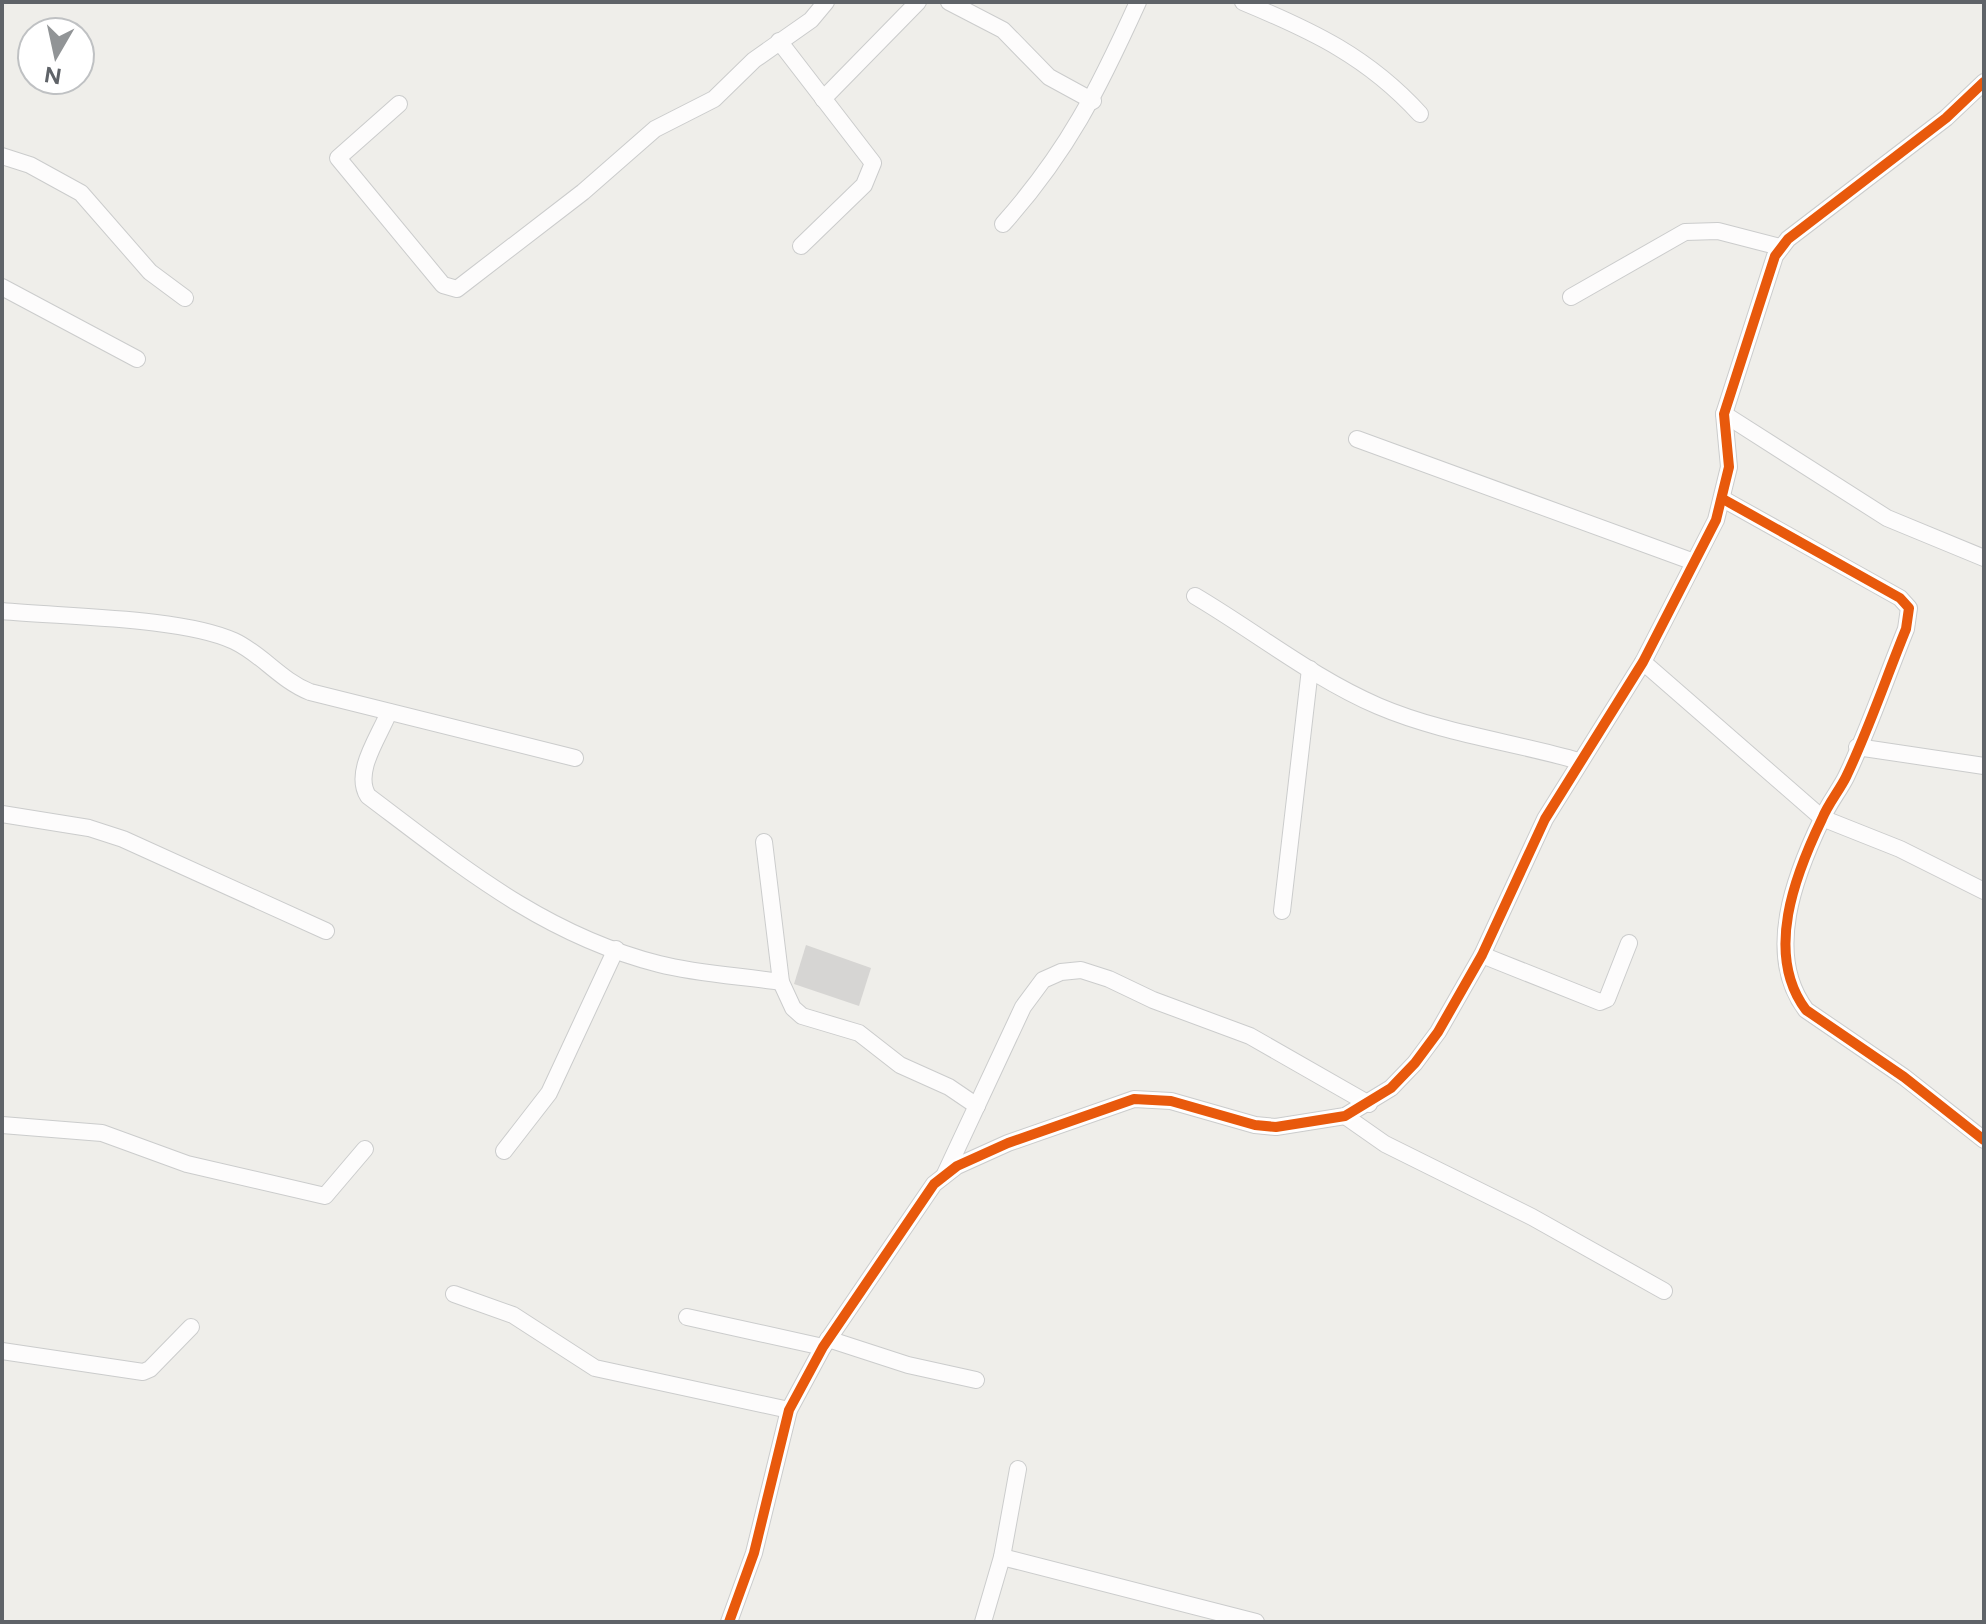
<svg xmlns="http://www.w3.org/2000/svg" width="1986" height="1624" font-family="Figtree,sans-serif">
<style>
.building{fill:#d6d5d3}
.lines{fill:none;stroke-linecap:round;stroke-linejoin:round}
.minor-casing{stroke:#cbcccc;stroke-width:18}
.minor{stroke:#fdfcfc;stroke-width:16}
.cycleway-casing{stroke:#fff;stroke-width:15}
.cycleway{stroke:#e8590c;stroke-width:10}
</style>
<rect width="100%" height="100%" fill="#efeeea"/>
<!-- building -->
<path class="building" d="M 806,945 L 871,968 L 859,1006 L 794,984 Z"/>
<g class="lines">
<defs>
<g id="minor">
<path d="M 949,2 L 1003,30 L 1049,77 L 1093,101"/>
<path d="M 1243,2 C 1313,31 1368,57 1420,114"/>
<path d="M 779,41 L 873,163 L 864,185 L 801,246"/>
<path d="M 823,99 L 918,2"/>
<path d="M 399,104 L 338,158 L 443,285 L 457,289 L 583,192 L 655,129 L 714,99 L 754,60 L 811,20 L 826,2"/>
<path d="M 2,156 L 30,165 L 81,193 L 150,272 L 185,298"/>
<path d="M 1003,224 C 1068,151 1098,90 1138,2"/>
<path d="M 2,287 L 137,359"/>
<path d="M 1571,297 L 1685,232 L 1718,231 L 1780,247"/>
<path d="M 1724,414 L 1887,518 L 1984,558"/>
<path d="M 1357,439 L 1694,562"/>
<path d="M 1723,499 L 1900,598 L 1909,608 L 1906,629 C 1886,678 1869,729 1846,777 C 1839,791 1828,804 1822,819 C 1795,875 1764,954 1806,1010 L 1904,1077 L 1984,1140"/>
<path d="M 1195,596 C 1256,632 1313,678 1378,706 C 1441,733 1513,742 1579,761"/>
<path d="M 2,611 C 63,617 182,617 234,641 C 262,654 280,680 310,692 L 575,758"/>
<path d="M 1643,662 L 1822,818 L 1900,849 L 1984,891"/>
<path d="M 389,712 C 379,737 353,772 368,796 C 461,866 544,935 659,964 C 698,974 741,976 781,982"/>
<path d="M 1857,747 L 1984,766"/>
<path d="M 2,814 L 89,828 L 123,839 L 326,931"/>
<path d="M 764,842 L 781,982 L 793,1008 L 802,1016 L 859,1033 L 900,1065 L 949,1087 L 977,1106"/>
<path d="M 1282,911 L 1310,669"/>
<path d="M 1482,955 L 1600,1002 L 1607,999 L 1629,943"/>
<path d="M 1345,1116 L 1385,1144 L 1532,1217 L 1664,1291"/>
<path d="M 2,1125 L 102,1133 L 187,1164 L 325,1196 L 365,1149"/>
<path d="M 504,1151 L 549,1093 L 616,949"/>
<path d="M 945,1174 L 1023,1007 L 1043,980 L 1061,972 L 1081,970 L 1109,979 L 1153,1000 L 1250,1036 L 1369,1104"/>
<path d="M 454,1294 L 513,1315 L 595,1368 L 789,1410"/>
<path d="M 687,1317 L 823,1347"/>
<path d="M 828,1339 L 908,1365 L 976,1380"/>
<path d="M 2,1351 L 143,1372 L 150,1369 L 191,1327"/>
<path d="M 1002,1557 L 1256,1622"/>
<path d="M 729,1622 L 754,1553 L 789,1410 L 823,1347 L 934,1184 L 957,1166 L 1008,1143 L 1134,1099 L 1171,1101 L 1255,1125 L 1276,1127 L 1345,1116 L 1391,1088 L 1415,1063 L 1438,1032 L 1482,955 L 1545,819 L 1643,662 L 1716,520 L 1729,467 L 1724,414 L 1775,256 L 1788,239 L 1946,118 L 1984,82"/>
<path d="M 983,1622 L 1002,1557 L 1018,1469"/>
</g>
</defs>
<!-- minor casing -->
<use href="#minor" class="minor-casing"/>
<!-- minor -->
<use href="#minor" class="minor"/>
<defs>
<g id="cycleway">
<path d="M 1723,499 L 1900,598 L 1909,608 L 1906,629 C 1886,678 1869,729 1846,777 C 1839,791 1828,804 1822,819 C 1795,875 1764,954 1806,1010 L 1904,1077 L 1984,1140"/>
<path d="M 729,1622 L 754,1553 L 789,1410 L 823,1347 L 934,1184 L 957,1166 L 1008,1143 L 1134,1099 L 1171,1101 L 1255,1125 L 1276,1127 L 1345,1116 L 1391,1088 L 1415,1063 L 1438,1032 L 1482,955 L 1545,819 L 1643,662 L 1716,520 L 1729,467 L 1724,414 L 1775,256 L 1788,239 L 1946,118 L 1984,82"/>
</g>
</defs>
<!-- cycleway casing -->
<use href="#cycleway" class="cycleway-casing"/>
<!-- cycleway -->
<use href="#cycleway" class="cycleway"/>
</g>
<!-- border -->
<rect width="1986" height="1624" fill="none" stroke="#5f6368" stroke-width="8"/>
<!-- north arrow -->
<g transform="translate(56 56) rotate(189)"><circle r="38" fill="#ffffff" stroke="#bfc1c3" stroke-width="2"/>
<path d="M0-6L14 30L0 20L-14 30Z" fill="#919496"/>
<text y="-12" font-size="22" font-weight="bold" text-anchor="middle" fill="#5f6368">N</text>
</g>
</svg>
